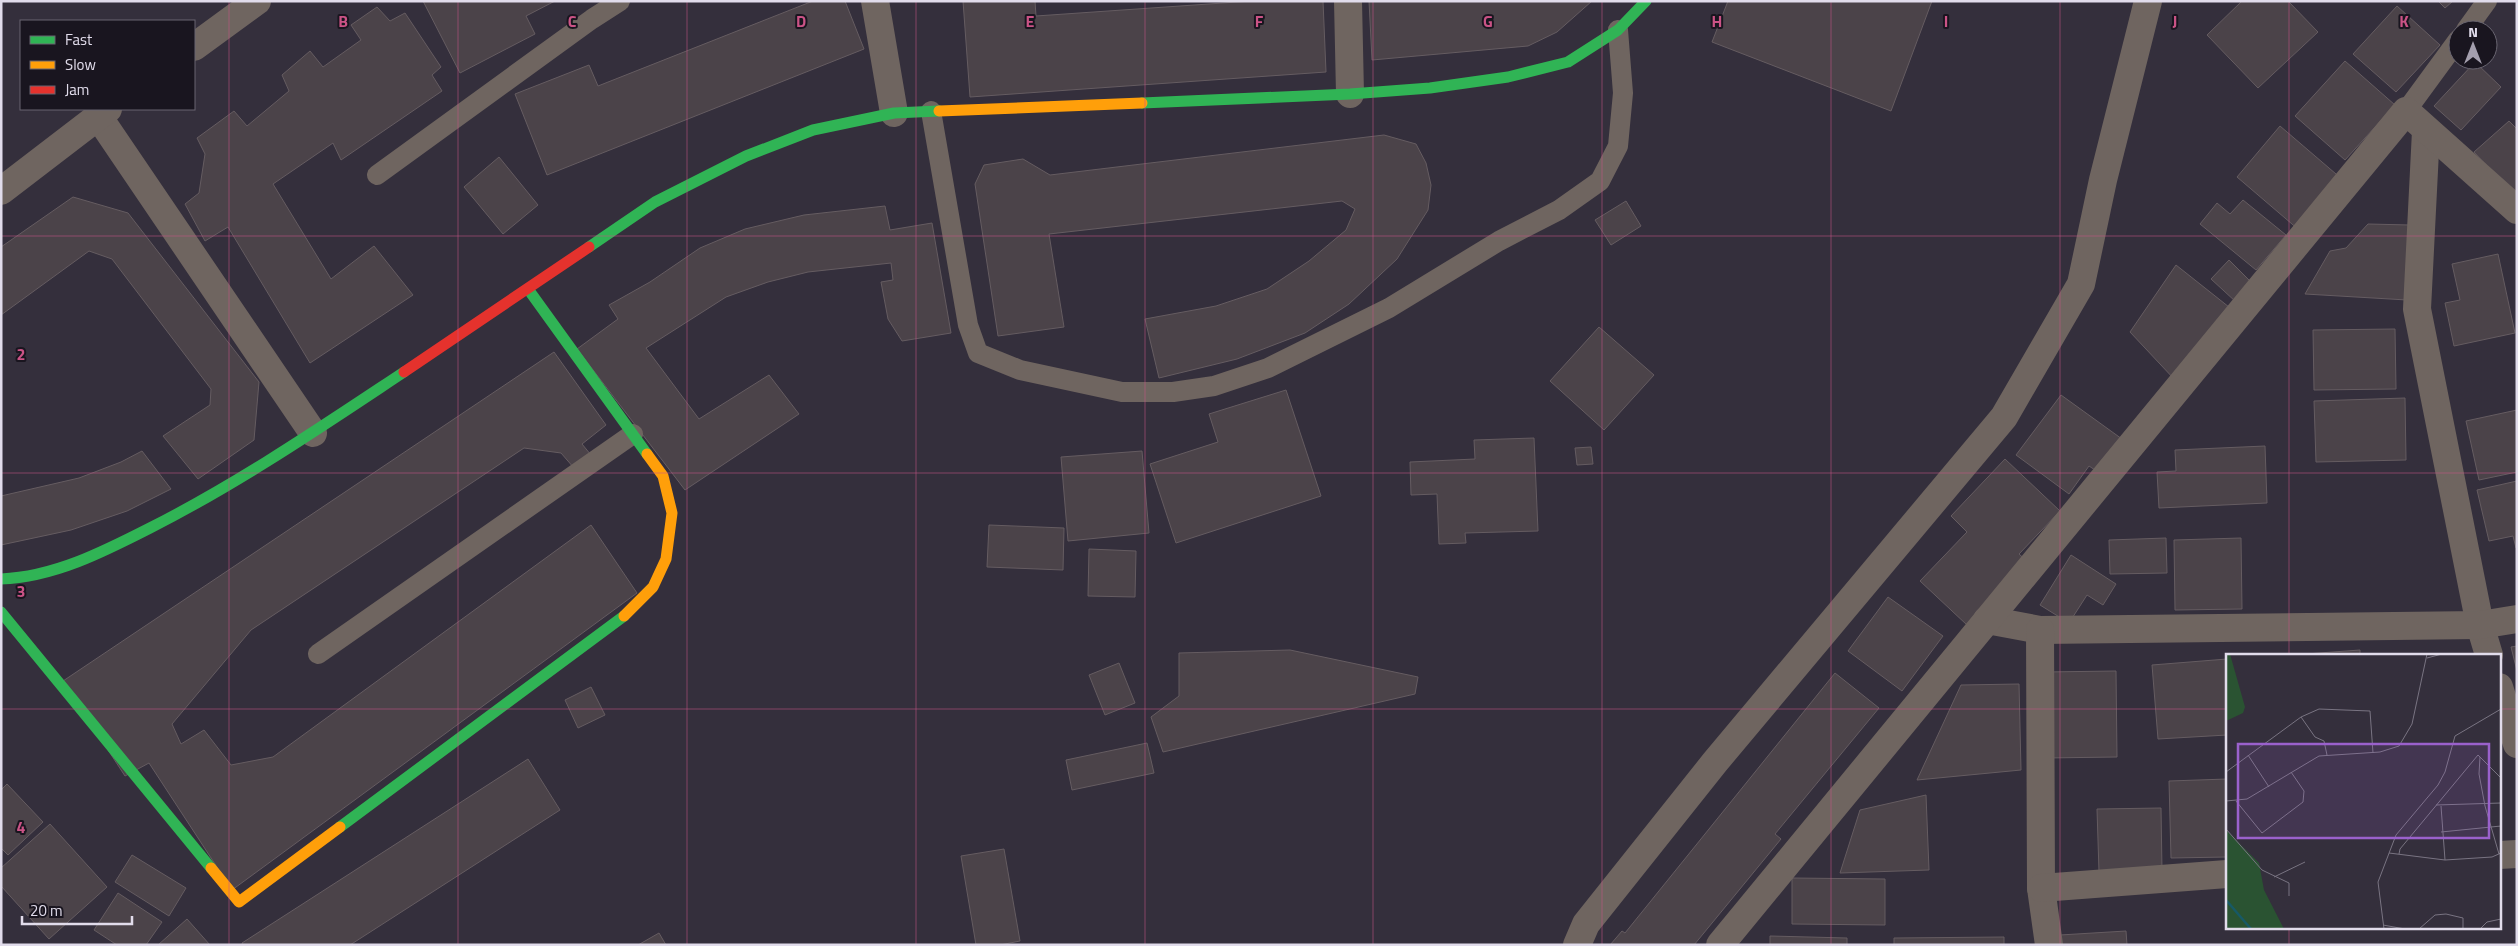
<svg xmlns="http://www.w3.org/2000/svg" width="2518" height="946" font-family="'Titillium Web',sans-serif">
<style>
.building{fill:#4b4349;stroke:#655c61}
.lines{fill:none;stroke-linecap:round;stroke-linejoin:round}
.lane{stroke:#6f6560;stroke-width:20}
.street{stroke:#6f6560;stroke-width:28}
.fast{stroke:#30b455;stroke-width:11}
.slow{stroke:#ff9f0a;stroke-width:11}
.jam{stroke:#e5322d;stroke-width:11}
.grid{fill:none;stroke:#cb5386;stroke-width:1;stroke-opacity:0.55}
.inset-river{fill:none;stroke:#175966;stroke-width:2.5}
.inset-road{fill:none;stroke:#797482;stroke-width:1}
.view{fill:#9a61cc;fill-opacity:0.15;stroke:#9a61cc;stroke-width:2.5}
.inset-edge{fill:none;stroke:#e1dceb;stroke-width:2.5}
.grid-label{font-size:16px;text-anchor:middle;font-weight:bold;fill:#cb5386;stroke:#19151f;stroke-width:4;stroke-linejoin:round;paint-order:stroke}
</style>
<rect width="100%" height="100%" fill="#342f3c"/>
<!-- building -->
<g class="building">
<path d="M 423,1 L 555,1 L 526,16 L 535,34 L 460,73 Z"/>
<path d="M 813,1 L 845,1 L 864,49 L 547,175 L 515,94 L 589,65 L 598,86 Z"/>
<path d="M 963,1 L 1035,1 L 1036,16 L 1252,1 L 1323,1 L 1326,72 L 970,97 Z"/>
<path d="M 1369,1 L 1592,1 L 1557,32 L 1528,46 L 1372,60 Z"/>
<path d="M 1728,1 L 1932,1 L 1891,111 L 1712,42 Z"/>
<path d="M 2242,1 L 2288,1 L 2318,32 L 2258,88 L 2207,35 Z"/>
<path d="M 2438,1 L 2453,1 L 2445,8 Z"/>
<path d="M 2397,6 L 2440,45 L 2396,92 L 2353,54 Z"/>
<path d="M 377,7 L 390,21 L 405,13 L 441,67 L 432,75 L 442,91 L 341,160 L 333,143 L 273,184 L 331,279 L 374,246 L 413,295 L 310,363 L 228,227 L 205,241 L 185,204 L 199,193 L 205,154 L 197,138 L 234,111 L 247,126 L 289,91 L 282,75 L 310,51 L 323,67 L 361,40 L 351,25 Z"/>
<path d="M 2345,61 L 2395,105 L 2345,160 L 2295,116 Z"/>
<path d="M 2475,62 L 2501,87 L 2461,130 L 2434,106 Z"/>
<path d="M 2509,121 L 2517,129 L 2517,198 L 2474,152 Z"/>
<path d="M 2280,126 L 2343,180 L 2299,230 L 2237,177 Z"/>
<path d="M 1384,135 L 1416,144 L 1426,163 L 1431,185 L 1428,210 L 1397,259 L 1349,304 L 1305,333 L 1237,359 L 1159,378 L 1145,319 L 1216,306 L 1267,289 L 1309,261 L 1346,230 L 1355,209 L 1342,201 L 1049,234 L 1064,327 L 998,336 L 975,184 L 984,165 L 1023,159 L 1050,175 Z"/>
<path d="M 499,157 L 538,205 L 503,234 L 464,187 Z"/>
<path d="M 73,197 L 128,213 L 259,382 L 254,440 L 198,479 L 163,436 L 210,405 L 211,389 L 112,259 L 89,251 L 1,315 L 1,247 Z"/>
<path d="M 2243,200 L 2286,235 L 2256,270 L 2200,224 L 2217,203 L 2230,214 Z"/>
<path d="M 1626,201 L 1641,226 L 1611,245 L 1595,220 Z"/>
<path d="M 885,206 L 890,230 L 932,223 L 951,333 L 902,341 L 888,319 L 881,282 L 893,280 L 891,263 L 808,272 L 768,282 L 726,297 L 646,348 L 699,419 L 769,375 L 799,414 L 685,490 L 577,349 L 618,319 L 609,305 L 650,282 L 700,248 L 745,229 L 804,215 Z"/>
<path d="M 2368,224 L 2410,225 L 2407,300 L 2305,294 L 2330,251 L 2346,248 Z"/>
<path d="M 2498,254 L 2515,333 L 2454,346 L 2445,303 L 2460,300 L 2452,264 Z"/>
<path d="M 2229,260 L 2253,284 L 2236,302 L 2211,279 Z"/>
<path d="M 2176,265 L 2234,311 L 2175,380 L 2130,332 Z"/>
<path d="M 1599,327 L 1654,375 L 1604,430 L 1550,381 Z"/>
<path d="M 2395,329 L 2396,389 L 2314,390 L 2313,330 Z"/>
<path d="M 554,352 L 606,425 L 582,444 L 591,455 L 574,468 L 561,453 L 524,448 L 251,630 L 172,724 L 181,744 L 204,730 L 231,765 L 273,757 L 591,525 L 637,593 L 232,890 L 149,763 L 125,776 L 63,681 Z"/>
<path d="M 1286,390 L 1321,496 L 1176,543 L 1150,464 L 1218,442 L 1209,414 Z"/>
<path d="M 2061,395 L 2122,439 L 2098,472 L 2089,466 L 2069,494 L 2016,455 Z"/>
<path d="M 2405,398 L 2406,460 L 2316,462 L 2314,401 Z"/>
<path d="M 2517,410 L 2517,472 L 2479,480 L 2466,421 Z"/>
<path d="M 1534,438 L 1538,531 L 1465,533 L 1466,543 L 1439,544 L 1437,494 L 1411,495 L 1410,462 L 1475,459 L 1474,440 Z"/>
<path d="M 2265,446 L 2267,503 L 2159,508 L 2157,472 L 2176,471 L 2175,450 Z"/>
<path d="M 1591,447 L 1593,464 L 1577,465 L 1575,448 Z"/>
<path d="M 142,451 L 171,489 L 127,511 L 71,530 L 1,545 L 1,496 L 79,478 L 121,462 Z"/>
<path d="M 1142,451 L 1149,533 L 1068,541 L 1061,457 Z"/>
<path d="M 2005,459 L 2060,511 L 2019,554 L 2028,562 L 1967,625 L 1920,581 L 1967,532 L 1951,516 Z"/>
<path d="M 2517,481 L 2517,548 L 2516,548 L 2513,536 L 2489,541 L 2477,490 Z"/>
<path d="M 989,525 L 1064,528 L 1063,570 L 987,567 Z"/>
<path d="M 2166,538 L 2167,573 L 2110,574 L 2109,540 Z"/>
<path d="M 2241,538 L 2242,609 L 2175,610 L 2174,540 Z"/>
<path d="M 1089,549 L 1136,551 L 1135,597 L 1088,596 Z"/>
<path d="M 2071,555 L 2116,584 L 2103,605 L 2087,595 L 2069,623 L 2040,605 Z"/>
<path d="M 1888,597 L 1943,636 L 1902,691 L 1848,651 Z"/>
<path d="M 2517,646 L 2517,671 L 2511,647 Z"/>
<path d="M 1290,650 L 1418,677 L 1415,694 L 1163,752 L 1151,717 L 1179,696 L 1179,653 Z"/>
<path d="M 2360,650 L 2360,655 L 2292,655 Z"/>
<path d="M 2227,659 L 2227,735 L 2158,739 L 2152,665 Z"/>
<path d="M 1119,663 L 1135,703 L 1105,715 L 1089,675 Z"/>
<path d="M 2116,671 L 2117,757 L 2045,758 L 2044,672 Z"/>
<path d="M 1835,673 L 1879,708 L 1775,834 L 1781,839 L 1694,945 L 1610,945 L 1622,931 L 1625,933 Z"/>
<path d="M 2019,684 L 2021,770 L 1917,780 L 1961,685 Z"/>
<path d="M 591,687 L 605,715 L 578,728 L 565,700 Z"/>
<path d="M 1147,743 L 1154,773 L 1072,790 L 1066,760 Z"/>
<path d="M 528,759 L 560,810 L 350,945 L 243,945 L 242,943 Z"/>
<path d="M 2227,779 L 2227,857 L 2171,858 L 2169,781 Z"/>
<path d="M 7,784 L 43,822 L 8,855 L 1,848 L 1,790 Z"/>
<path d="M 1926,795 L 1929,870 L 1840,873 L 1860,810 Z"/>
<path d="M 2161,808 L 2162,871 L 2099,872 L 2097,809 Z"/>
<path d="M 50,824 L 107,887 L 49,939 L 1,886 L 1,868 Z"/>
<path d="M 1004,849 L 1020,941 L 1000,945 L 976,945 L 961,856 Z"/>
<path d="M 132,855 L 186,888 L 169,916 L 115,882 Z"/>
<path d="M 1792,878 L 1885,879 L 1885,925 L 1792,924 Z"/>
<path d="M 118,893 L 162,922 L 146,945 L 117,945 L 94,930 Z"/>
<path d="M 187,919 L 210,945 L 158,945 Z"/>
<path d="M 2126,931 L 2127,945 L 2060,945 L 2060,935 Z"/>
<path d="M 659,933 L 666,945 L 638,945 Z"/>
<path d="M 1770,936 L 1847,938 L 1847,945 L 1770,945 Z"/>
<path d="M 2004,937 L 2004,945 L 1894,945 L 1894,938 Z"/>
</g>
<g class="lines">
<!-- lane -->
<g class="lane">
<path d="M 2466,30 L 2487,1"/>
<path d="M 931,111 L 968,325 L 978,353 L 1020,370 L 1122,392 L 1173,392 L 1214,386 L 1268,368 L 1389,308 L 1499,241 L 1559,210 L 1600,181 L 1618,146 L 1623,93 L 1618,30"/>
<path d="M 2406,111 L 2458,40"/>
<path d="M 377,175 L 592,19 L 620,1"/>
<path d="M 318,654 L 633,434"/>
</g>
<!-- street -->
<g class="street">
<path d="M 875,1 L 894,113"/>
<path d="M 1348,1 L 1350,94"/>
<path d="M 194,47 L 257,1"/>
<path d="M 98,116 L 313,433"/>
<path d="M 2426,131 L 2417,309 L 2480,625 L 2489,655"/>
<path d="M 1,191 L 108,109"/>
<path d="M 1987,620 L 2040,630 L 2480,625 L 2517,619"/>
<path d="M 2040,630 L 2041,888 L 2049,945"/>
<path d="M 2499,687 L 2517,744"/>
<path d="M 2499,855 L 2517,854"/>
<path d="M 2041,888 L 2227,874"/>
<path d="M 1577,945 L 1586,924 L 1715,762 L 2004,417 L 2081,284 L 2103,180 L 2148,1"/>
<path d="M 1720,945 L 2406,111 L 2517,210"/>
</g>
<!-- fast -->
<g class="fast">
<path d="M 1142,103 L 1350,94 L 1430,88 L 1508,77 L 1568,62 L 1618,30 L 1646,1"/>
<path d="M 589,247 L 655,202 L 746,156 L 813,130 L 894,113 L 939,111"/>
<path d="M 528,289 L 647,454"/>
<path d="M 1,579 C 54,577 103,552 150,528 C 239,483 321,427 404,372"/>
<path d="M 1,612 L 211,868"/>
<path d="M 340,827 L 624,616"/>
</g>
<!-- slow -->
<g class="slow">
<path d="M 939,111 L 1142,103"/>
<path d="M 624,616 L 653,587 L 666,559 L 672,513 L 663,476 L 647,454"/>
<path d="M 211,868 L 239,902 L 340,827"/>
</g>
<!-- jam -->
<path class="jam" d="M 404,372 L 589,247"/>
</g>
<!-- grid -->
<path class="grid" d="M 229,1 L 229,945M 458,1 L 458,945M 687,1 L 687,945M 916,1 L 916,945M 1145,1 L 1145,945M 1373,1 L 1373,945M 1602,1 L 1602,945M 1831,1 L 1831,945M 2060,1 L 2060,945M 2289,1 L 2289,655M 1,236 L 2517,236M 1,473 L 2517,473M 1,709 L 2227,709M 2499,709 L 2517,709M 2289,927 L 2289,945"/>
<!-- overview -->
<g transform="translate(2226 654)">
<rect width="275" height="275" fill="#342f3c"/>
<path d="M 0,176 L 33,209 L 38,236 L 58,275 L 0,275 Z" fill="#2a5332"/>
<path d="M 0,0 L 4,0 L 19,53 L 17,59 L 0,67 Z" fill="#2a5332"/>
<path class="inset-river" d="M 0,246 L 25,275"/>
<path class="inset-road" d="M 201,4 L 216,0M 75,63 L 89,83 L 98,87 L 101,101M 22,101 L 43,133M 254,103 L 253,120 L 259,152 L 273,200M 0,118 L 75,63 L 93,55 L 144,57 L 147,99M 0,147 L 21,145 L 93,102 L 154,98 L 173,92 L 186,70 L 201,0M 10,147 L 36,179 L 77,148 L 78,137 L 65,118M 210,151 L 275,149M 215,152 L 219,206M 0,175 L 36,216 L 63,229 L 63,242M 215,178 L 275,172M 163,199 L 219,206 L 266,203 L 275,199M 173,200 L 174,195 L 252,101 L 275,124M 48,223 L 79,208M 157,271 L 179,275M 158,275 L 152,228 L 170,181 L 212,131 L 219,118 L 229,82 L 275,55M 193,275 L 209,261 L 220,260 L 237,264 L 237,275M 254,275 L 261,268 L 275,265"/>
<path class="view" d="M 12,90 L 263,90 L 263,184 L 12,184 Z"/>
<rect width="275" height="275" class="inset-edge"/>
</g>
<g class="grid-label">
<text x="343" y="27">B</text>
<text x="572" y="27">C</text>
<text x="801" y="27">D</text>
<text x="1030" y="27">E</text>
<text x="1259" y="27">F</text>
<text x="1488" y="27">G</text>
<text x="1717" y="27">H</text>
<text x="1946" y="27">I</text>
<text x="2175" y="27">J</text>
<text x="2404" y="27">K</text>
<text x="21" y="360">2</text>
<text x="21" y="597">3</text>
<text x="21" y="833">4</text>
</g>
<!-- border -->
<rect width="2518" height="946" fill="none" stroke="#e1dceb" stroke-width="5"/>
<!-- legend -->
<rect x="20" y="20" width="175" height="90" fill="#19151f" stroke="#696571"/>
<rect x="30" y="36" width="25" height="8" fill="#30b455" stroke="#696571"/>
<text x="65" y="45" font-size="15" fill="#e1dceb">Fast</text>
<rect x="30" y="61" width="25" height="8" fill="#ff9f0a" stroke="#696571"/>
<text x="65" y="70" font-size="15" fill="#e1dceb">Slow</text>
<rect x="30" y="86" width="25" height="8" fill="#e5322d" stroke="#696571"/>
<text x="65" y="95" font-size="15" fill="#e1dceb">Jam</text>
<!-- north arrow -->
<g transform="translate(2473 45)"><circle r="24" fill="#19151f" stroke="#696571"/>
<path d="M0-4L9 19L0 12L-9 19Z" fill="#a49fae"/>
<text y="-8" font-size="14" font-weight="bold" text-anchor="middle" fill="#e1dceb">N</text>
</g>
<!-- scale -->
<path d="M22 916v8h110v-8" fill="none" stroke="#e1dceb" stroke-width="2.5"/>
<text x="30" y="916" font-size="15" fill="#e1dceb" stroke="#19151f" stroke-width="4" paint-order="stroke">20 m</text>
</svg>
